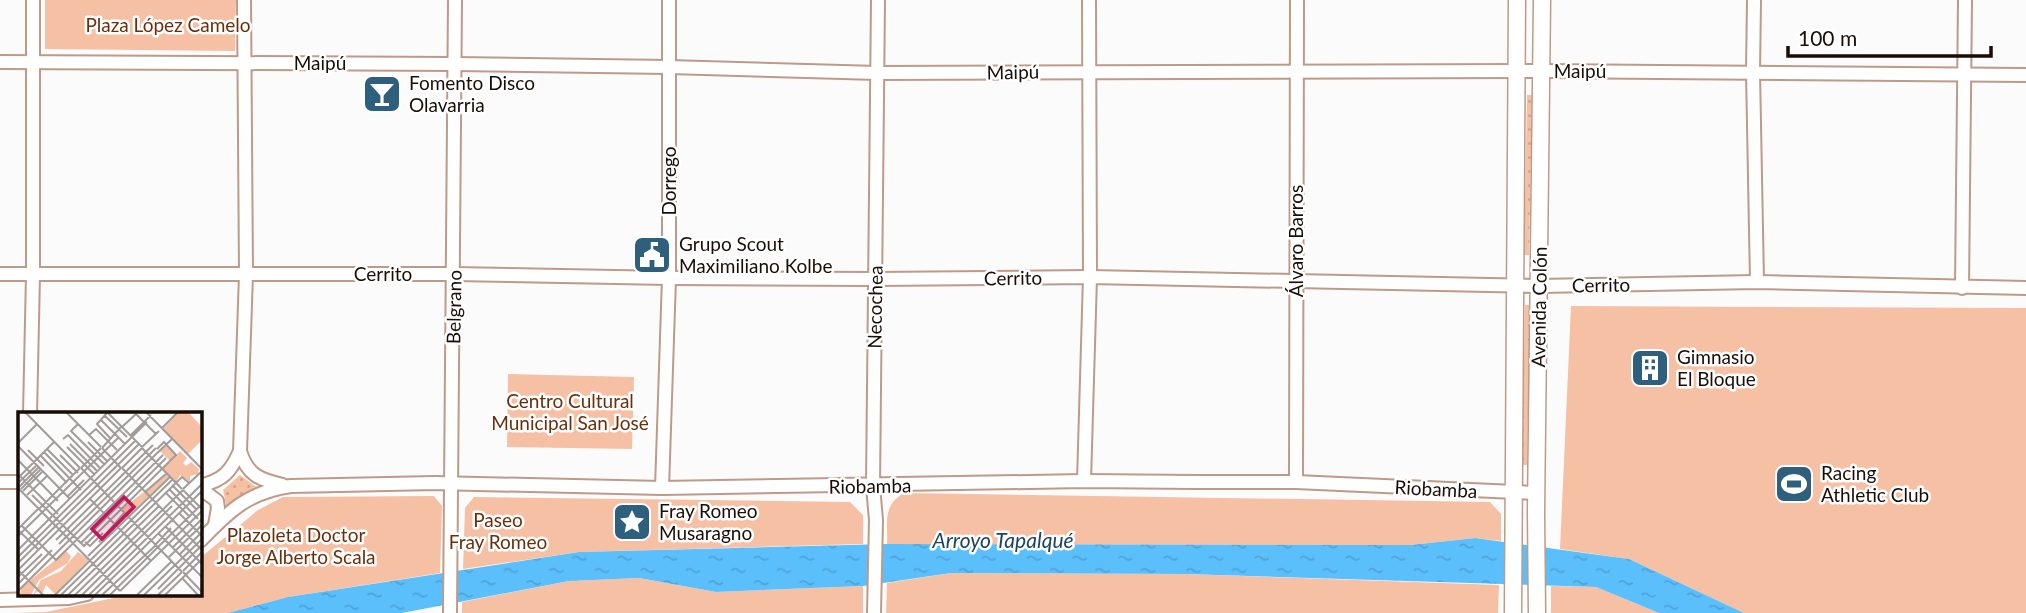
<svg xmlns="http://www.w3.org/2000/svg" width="2026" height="613" font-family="Lato,sans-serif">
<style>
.grass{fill:url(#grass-dots)}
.park{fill:#f6c0a5}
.water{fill:url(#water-ripples)}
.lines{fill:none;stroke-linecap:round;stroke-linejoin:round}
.minor-casing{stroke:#be9a88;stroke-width:16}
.major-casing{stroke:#be9a88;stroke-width:19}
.minor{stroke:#fff;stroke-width:12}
.major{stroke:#fff;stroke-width:16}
.labels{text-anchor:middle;stroke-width:5;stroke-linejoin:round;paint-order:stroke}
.park-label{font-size:19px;fill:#692f0b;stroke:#fff}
.street-label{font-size:19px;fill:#190d07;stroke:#fff}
.poi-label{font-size:19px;fill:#190d07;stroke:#fff;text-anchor:start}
.water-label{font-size:21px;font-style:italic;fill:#1c465f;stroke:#fff}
.inset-road{fill:none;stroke:#a19c99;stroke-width:2}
.view{fill:#c2185b;fill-opacity:0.15;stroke:#c2185b;stroke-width:3.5}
.inset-edge{fill:none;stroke:#190d07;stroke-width:3.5}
</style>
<defs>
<pattern id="grass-dots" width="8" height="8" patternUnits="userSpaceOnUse" patternTransform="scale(1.75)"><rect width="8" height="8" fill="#f6c0a5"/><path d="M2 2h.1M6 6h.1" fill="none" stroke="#d2a48d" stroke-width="1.8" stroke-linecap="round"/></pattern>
<pattern id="water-ripples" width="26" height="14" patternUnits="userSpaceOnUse" patternTransform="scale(1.75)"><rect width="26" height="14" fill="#5bbffc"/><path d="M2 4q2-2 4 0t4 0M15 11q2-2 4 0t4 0" fill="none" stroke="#4fa3d6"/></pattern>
</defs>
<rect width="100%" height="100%" fill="#fbfbfb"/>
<!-- grass -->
<g class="grass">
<path d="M 1527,95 L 1532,95 L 1529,255 L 1524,255 Z"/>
<path d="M 1525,305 L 1530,305 L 1527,465 L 1522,465 Z"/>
<path d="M 240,475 L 255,486 L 267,488 L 227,509 L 223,490 Z"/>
</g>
<!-- park -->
<g class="park">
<path d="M 45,0 L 236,0 L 235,51 L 45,49 Z"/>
<path d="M 1571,306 L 2026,308 L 2026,613 L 1744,613 L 1629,559 L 1560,549 Z"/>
<path d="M 508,374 L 634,377 L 632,449 L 507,447 Z"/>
<path d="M 904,493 L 1490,502 L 1501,514 L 1501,541 L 1475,538 L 1411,545 L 887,544 C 888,521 882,506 904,493 Z"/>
<path d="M 434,496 L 442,506 L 440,573 L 288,597 L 228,613 L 14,613 L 46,612 L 133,594 L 200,594 L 200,558 L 258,510 L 283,497 Z"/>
<path d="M 474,497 L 850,502 L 863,515 L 863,544 L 579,552 L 463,569 L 465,508 Z"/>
<path d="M 951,573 L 1187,574 L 1499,585 L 1498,613 L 886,613 L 887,583 Z"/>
<path d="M 639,578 L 716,592 L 863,586 L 863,613 L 462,613 L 462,602 L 569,581 Z"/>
<path d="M 1551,586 L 1596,587 L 1659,613 L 1551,613 Z"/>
</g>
<!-- water -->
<path class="water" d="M 1475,538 L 1629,559 L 1744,613 L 1659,613 L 1596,587 L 1187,574 L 951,573 L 863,586 L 716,592 L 639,578 L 569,581 L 402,613 L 228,613 L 288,597 L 579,552 L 887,544 L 1411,545 Z"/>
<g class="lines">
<defs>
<g id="minor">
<path d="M 244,0 L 246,274 L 240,451 C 247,475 260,480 283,485"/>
<path d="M 1754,0 L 1753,72 L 1757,282"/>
<path d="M 0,62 L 455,64 L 669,67 L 878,73 L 1541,71 L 2026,75"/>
<path d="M 0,274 L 454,274 L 669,278 L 875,279 L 1090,277 L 1539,286 L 1757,282 L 2026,288"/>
<path d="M 1962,288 L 1965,0"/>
<path d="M 30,414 L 33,275 L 33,0"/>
<path d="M 1084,481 L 1090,277 L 1089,0"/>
<path d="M 0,482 L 19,482"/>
<path d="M 1296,482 L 1297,0"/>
<path d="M 200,486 C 223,480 230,473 240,451"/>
<path d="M 200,488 L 217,501 L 218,508 L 215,525"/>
<path d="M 662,488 L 669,278 L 669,0"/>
<path d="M 200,541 C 229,511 248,492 291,486 L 435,483 L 662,488 L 1084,481 L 1196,482 L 1296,482 L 1536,493"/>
<path d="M 0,600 L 69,598 L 87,594"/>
<path d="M 450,613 L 455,0"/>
<path d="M 874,613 L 876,520 L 873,486 L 878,0"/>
</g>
<g id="major">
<path d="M 1513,613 L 1517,0"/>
<path d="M 1537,613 L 1536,512 L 1542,0"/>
</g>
</defs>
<!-- minor casing -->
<use href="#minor" class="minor-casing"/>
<!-- major casing -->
<use href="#major" class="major-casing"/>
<!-- minor -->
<use href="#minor" class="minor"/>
<!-- major -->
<use href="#major" class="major"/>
</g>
<!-- icons -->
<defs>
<symbol id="bar-square" viewBox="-11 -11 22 22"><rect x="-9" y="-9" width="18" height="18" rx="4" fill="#2e5f7d" stroke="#fff"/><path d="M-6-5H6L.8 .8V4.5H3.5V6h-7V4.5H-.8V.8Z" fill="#fff"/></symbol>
<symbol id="civic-square" viewBox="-11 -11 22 22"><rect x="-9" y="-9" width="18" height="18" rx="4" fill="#2e5f7d" stroke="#fff"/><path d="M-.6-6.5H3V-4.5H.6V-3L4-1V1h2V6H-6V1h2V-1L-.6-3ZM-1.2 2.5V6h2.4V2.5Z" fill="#fff"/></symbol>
<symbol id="building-square" viewBox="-11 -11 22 22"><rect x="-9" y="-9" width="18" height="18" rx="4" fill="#2e5f7d" stroke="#fff"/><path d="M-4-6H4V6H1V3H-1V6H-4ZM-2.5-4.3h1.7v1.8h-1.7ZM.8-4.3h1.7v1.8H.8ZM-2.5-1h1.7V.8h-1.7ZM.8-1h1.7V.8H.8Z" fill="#fff"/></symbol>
<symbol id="stadium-square" viewBox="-11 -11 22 22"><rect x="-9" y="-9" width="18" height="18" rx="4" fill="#2e5f7d" stroke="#fff"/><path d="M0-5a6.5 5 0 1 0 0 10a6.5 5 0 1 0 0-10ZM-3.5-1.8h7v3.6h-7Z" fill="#fff"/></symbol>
<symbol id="sight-square" viewBox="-11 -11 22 22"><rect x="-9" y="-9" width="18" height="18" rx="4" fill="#2e5f7d" stroke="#fff"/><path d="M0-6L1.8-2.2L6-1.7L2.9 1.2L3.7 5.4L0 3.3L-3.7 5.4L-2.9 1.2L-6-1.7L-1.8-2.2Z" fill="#fff"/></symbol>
</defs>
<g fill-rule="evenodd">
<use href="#bar-square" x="360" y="72" width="44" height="44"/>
<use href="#civic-square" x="630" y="233" width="44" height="44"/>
<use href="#building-square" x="1628" y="346" width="44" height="44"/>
<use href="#stadium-square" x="1772" y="462" width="44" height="44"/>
<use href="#sight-square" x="610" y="500" width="44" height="44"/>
</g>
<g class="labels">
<!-- park labels -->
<g class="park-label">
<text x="168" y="32">Plaza López Camelo</text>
<text x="570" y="408">Centro Cultural<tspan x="570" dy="22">Municipal San José</tspan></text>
<text x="498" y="527">Paseo<tspan x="498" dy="22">Fray Romeo</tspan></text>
<text x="296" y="542">Plazoleta Doctor<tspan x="296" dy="22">Jorge Alberto Scala</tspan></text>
</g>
<!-- street labels -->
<g class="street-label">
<text x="320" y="70">Maipú</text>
<text x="1580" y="78">Maipú</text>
<text transform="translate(1013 72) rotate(-1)" y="7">Maipú</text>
<text transform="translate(669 181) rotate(-90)" y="7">Dorrego</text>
<text transform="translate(1296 241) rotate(-90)" y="7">Álvaro Barros</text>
<text x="383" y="281">Cerrito</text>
<text transform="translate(1013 278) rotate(-1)" y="7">Cerrito</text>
<text transform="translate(1601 285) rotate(-1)" y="7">Cerrito</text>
<text transform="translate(454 307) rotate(-89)" y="7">Belgrano</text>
<text transform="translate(875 307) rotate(-89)" y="7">Necochea</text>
<text transform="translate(1539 307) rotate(-89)" y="7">Avenida Colón</text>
<text transform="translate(870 486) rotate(-1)" y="7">Riobamba</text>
<text transform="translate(1436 489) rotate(3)" y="7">Riobamba</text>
</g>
<!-- poi labels -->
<g class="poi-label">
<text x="409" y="90">Fomento Disco<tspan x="409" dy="22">Olavarria</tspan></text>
<text x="679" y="251">Grupo Scout<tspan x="679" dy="22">Maximiliano Kolbe</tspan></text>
<text x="1677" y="364">Gimnasio<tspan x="1677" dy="22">El Bloque</tspan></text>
<text x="1821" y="480">Racing<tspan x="1821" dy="22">Athletic Club</tspan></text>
<text x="659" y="518">Fray Romeo<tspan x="659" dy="22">Musaragno</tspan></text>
</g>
<!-- water labels -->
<g class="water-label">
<text x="1003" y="548">Arroyo Tapalqué</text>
</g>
</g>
<!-- overview -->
<g transform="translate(18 412)">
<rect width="184" height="184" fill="#fbfbfb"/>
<path d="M 161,0 L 170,0 L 184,15 L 184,28 L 170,42 L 145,17 ZM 148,33 L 158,43 L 162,39 L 169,46 L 165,51 L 168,54 L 173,50 L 181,57 L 180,62 L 172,64 L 172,70 L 162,63 L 158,70 L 152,64 L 110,104 L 104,97 L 149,62 L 145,56 L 152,49 L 142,39 ZM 48,139 L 53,144 L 50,151 L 21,168 L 13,183 L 2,183 L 3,176 ZM 60,140 L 71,148 L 37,182 L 28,173 L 24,182 L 20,179 L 15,183 L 23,168 L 43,159 Z" fill="#f6c0a5"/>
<path class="inset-road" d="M 7,0 L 62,56M 48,0 L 83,35M 89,0 L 124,35M 128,0 L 184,57M 89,1 L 79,12 L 92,26M 86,3 L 109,25M 83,8 L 107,32M 60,12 L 53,19 L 86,52M 104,15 L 118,2 L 138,22M 144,16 L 160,0M 71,23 L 78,17 L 99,38M 112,24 L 133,3M 45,27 L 50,23 L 82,56M 70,30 L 89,49M 0,31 L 19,12M 52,32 L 79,59M 0,34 L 52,87M 49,35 L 76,62M 124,35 L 141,19M 84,36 L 103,15M 84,36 L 103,56M 124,36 L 164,77M 29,37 L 55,63M 10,38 L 26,54M 26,40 L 63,78M 42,43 L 60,61M 23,44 L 49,71M 134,46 L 154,27M 0,48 L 40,89M 63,56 L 164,160M 63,56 L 83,36M 104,56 L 184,138M 104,56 L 124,36M 2,64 L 40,102M 0,66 L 36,30M 0,71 L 18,54M 154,73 L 178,97M 0,76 L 21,97M 0,76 L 21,55M 3,77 L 22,58M 151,77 L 180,107M 165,77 L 184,59M 165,78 L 184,97M 5,79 L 24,60M 127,80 L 149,61M 147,80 L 171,104M 9,83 L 29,64M 14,83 L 66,134 L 158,43 L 146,30 L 139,37M 49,85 L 66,68M 71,86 L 133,149M 21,97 L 102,179M 21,97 L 62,56M 161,101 L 184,124M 4,114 L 38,148 L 145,43M 148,115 L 184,152M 0,117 L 20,97M 0,118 L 21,138M 141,122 L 184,165M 0,124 L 100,26M 38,128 L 135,33M 67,130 L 72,134 L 85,121M 81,130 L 106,101M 63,131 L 148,46M 41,132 L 138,36M 138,132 L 153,116M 140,135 L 184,92M 154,136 L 184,107M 0,138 L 129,10M 161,143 L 184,120M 70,144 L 152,65M 0,145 L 117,29M 151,145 L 184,113M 0,151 L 121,32M 165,159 L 184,140M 165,160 L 184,180M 0,165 L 24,142M 165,167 L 180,183M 0,172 L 34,138M 140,177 L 184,133M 0,179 L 134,46M 102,179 L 184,99M 25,183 L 0,158 L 103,56M 37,183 L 155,67M 43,183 L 164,65 L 171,71M 50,183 L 141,94M 57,183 L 165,78M 64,183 L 154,94M 71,183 L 184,72M 77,183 L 184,79M 84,183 L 138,133M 92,183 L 140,135M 119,183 L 154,149M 126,183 L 184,127M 140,183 L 164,160M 147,183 L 184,147"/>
<path class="view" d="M 106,85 L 116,95 L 84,127 L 74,117 Z"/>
<rect width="184" height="184" class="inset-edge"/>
</g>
<!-- scale -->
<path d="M1788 46v10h203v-10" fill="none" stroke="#190d07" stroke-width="3.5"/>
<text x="1798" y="46" font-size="21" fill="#190d07" stroke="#ffffff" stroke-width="5" paint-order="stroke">100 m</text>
</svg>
